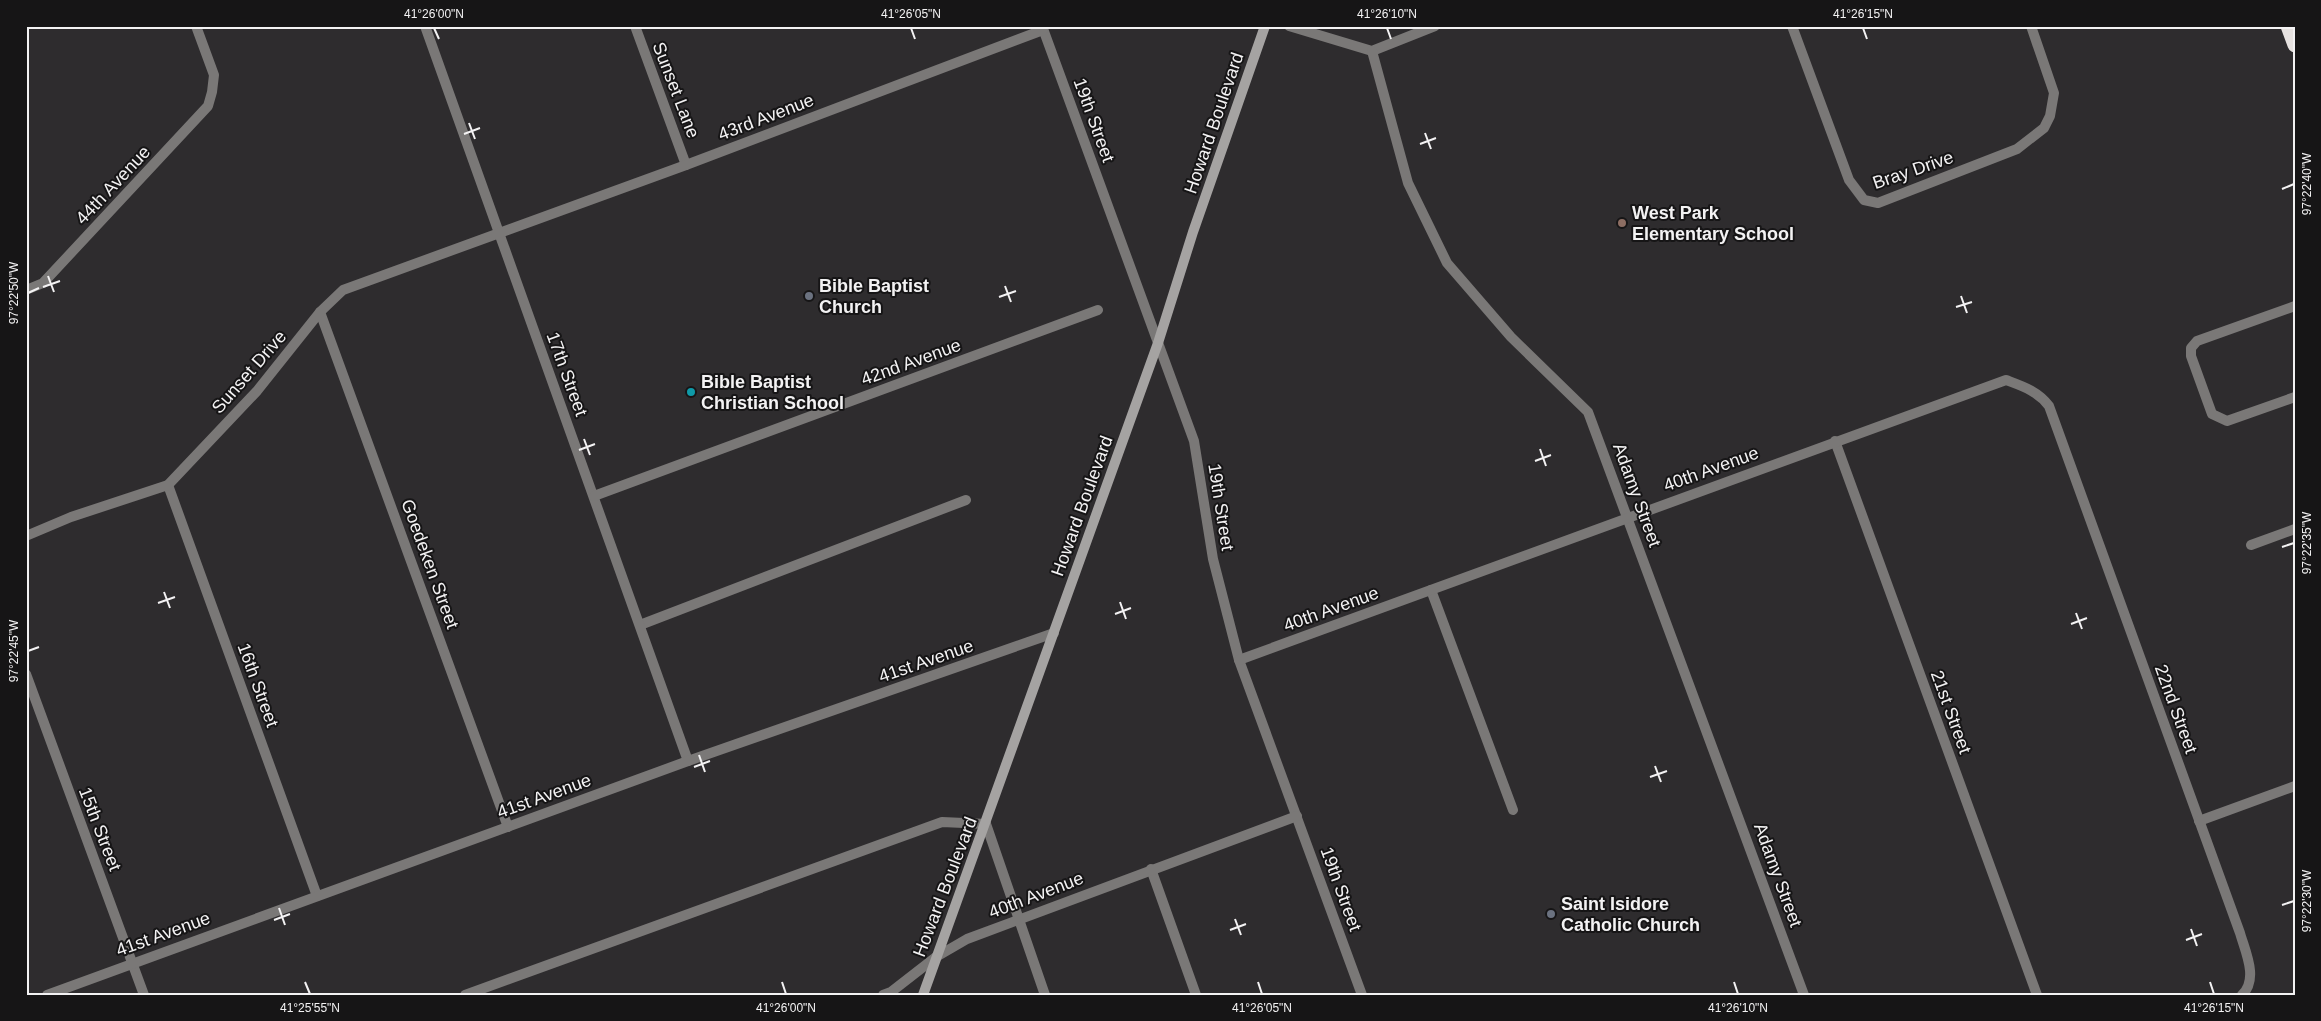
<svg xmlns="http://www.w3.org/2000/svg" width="2321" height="1021" font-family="Arial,sans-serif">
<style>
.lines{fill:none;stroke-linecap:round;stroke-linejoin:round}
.lane{stroke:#7a7877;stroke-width:10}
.street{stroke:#7a7877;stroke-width:10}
.secondary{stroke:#a5a3a2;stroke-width:10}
.highway{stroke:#e6e2e0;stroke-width:15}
.ticks{fill:none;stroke:#f3f2f3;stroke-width:2}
.education-dot{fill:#8d6e63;stroke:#161516;stroke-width:2}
.worship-dot{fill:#6b7280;stroke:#161516;stroke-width:2}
.culture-dot{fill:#0f9aa8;stroke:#161516;stroke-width:2}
.labels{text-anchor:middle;stroke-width:4;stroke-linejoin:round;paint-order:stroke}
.street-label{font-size:18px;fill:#f3f2f3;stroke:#161516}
.poi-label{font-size:18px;font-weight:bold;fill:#f3f2f3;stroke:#161516;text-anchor:start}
.neatline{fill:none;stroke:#f3f2f3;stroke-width:2}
.ticks-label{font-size:12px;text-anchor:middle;fill:#f3f2f3}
</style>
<rect width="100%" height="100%" fill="#2e2c2e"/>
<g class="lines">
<!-- lane -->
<g class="lane">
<path d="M 2295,306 L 2197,341 L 2191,348 L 2191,356 L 2212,414 L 2227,421 L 2295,397"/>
<path d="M 2251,545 L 2295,529"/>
<path d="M 1431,590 L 1513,810"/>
<path d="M 640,625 L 966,500"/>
<path d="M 1151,869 L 1196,995"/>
<path d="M 465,995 L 942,822 L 986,824"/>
</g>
<!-- street -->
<g class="street">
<path d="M 425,26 L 688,761"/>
<path d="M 635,26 L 686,165"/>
<path d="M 1042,26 L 1194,441 L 1213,559 L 1239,660 L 1362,995"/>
<path d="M 1289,26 L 1372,51 L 1435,26"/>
<path d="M 1792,26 L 1849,180 L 1864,200 L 1878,203 L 2017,149 L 2044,128 L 2050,116 L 2054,93 L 2031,26"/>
<path d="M 1372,51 L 1408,183 L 1447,263 L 1511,337 L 1588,412 L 1804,995"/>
<path d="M 26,290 L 43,283 L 208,106 L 212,92 L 214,75 L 196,26"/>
<path d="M 320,312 L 508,827"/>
<path d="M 1835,441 L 2037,995"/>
<path d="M 168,485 L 317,896"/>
<path d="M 594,496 L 1098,310"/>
<path d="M 26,536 L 71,517 L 168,485 L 257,391 L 320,312 L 343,290 L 686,165 L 1043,30"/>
<path d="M 1239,660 L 2006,380 C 2022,386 2038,391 2049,406 L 2240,933 C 2245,951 2259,979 2242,995"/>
<path d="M 26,674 L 144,995"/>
<path d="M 2199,821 L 2295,786"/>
<path d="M 986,824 L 1045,995"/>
<path d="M 47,995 L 688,761 L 1054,633"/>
<path d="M 883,995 L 891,992 L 936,957 L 967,939 L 1297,816"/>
</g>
<!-- secondary -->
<path class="secondary" d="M 923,995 L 1158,343 L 1193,232 L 1265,26"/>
<!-- highway -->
<path class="highway" d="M 2288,26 L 2295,45"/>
</g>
<!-- ticks -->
<path class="ticks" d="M 434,28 L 439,39M 911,28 L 915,39M 1387,28 L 1391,39M 1863,28 L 1867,39M 469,123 L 475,139M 1425,133 L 1431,149M 464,134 L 480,128M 1420,144 L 1436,138M 2282,189 L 2294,184M 48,276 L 54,292M 1005,286 L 1011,302M 43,287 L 60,281M 28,293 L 39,288M 1961,296 L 1967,313M 999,297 L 1016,291M 1956,307 L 1972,302M 584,439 L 590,455M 1540,449 L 1546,466M 579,450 L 595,444M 1535,461 L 1551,455M 2282,547 L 2294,543M 164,592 L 170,608M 1120,602 L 1126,619M 158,603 L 175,597M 2076,613 L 2082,629M 1115,614 L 1131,608M 2071,624 L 2087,618M 28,651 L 39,647M 699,755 L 705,772M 1655,766 L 1661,782M 694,767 L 710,761M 1650,777 L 1667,771M 2282,905 L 2294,901M 279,908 L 285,925M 1235,919 L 1241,935M 274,920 L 290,914M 2191,929 L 2197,946M 1230,930 L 1246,924M 2186,940 L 2202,934M 305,982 L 310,994M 782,982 L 786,994M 1258,982 L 1262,994M 1734,982 L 1738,994M 2210,982 L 2214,994"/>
<!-- markers -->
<circle class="education-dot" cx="1622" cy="223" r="5"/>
<g class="worship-dot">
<circle cx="809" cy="296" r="5"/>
<circle cx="1551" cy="914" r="5"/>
</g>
<circle class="culture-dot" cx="691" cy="392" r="5"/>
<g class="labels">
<!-- street labels -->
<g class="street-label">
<text transform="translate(676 90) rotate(69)" y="6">Sunset Lane</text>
<text transform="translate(766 117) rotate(-21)" y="6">43rd Avenue</text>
<text transform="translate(1094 120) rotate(70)" y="6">19th Street</text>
<text transform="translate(1214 123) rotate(-71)" y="6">Howard Boulevard</text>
<text transform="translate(1913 170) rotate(-19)" y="6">Bray Drive</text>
<text transform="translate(113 185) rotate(-47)" y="6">44th Avenue</text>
<text transform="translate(911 362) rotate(-20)" y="6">42nd Avenue</text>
<text transform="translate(249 372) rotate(-49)" y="6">Sunset Drive</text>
<text transform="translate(567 374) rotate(70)" y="6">17th Street</text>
<text transform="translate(1711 469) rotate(-20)" y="6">40th Avenue</text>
<text transform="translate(1637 495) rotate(70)" y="6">Adamy Street</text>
<text transform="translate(1082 506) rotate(-70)" y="6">Howard Boulevard</text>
<text transform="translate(1221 507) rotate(81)" y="6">19th Street</text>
<text transform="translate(430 564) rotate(70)" y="6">Goedeken Street</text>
<text transform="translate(1331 609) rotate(-20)" y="6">40th Avenue</text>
<text transform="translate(926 661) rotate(-19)" y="6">41st Avenue</text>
<text transform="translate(258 685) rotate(70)" y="6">16th Street</text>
<text transform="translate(2176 709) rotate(70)" y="6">22nd Street</text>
<text transform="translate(1951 712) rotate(70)" y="6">21st Street</text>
<text transform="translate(544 796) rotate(-20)" y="6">41st Avenue</text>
<text transform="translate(100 829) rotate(69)" y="6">15th Street</text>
<text transform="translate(1778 875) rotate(70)" y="6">Adamy Street</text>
<text transform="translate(945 887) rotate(-69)" y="6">Howard Boulevard</text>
<text transform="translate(1341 889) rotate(70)" y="6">19th Street</text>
<text transform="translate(1036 895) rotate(-21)" y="6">40th Avenue</text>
<text transform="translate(163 934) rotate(-20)" y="6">41st Avenue</text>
</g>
<!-- poi labels -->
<g class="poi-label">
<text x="1632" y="219">West Park<tspan x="1632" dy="21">Elementary School</tspan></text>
<text x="819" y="292">Bible Baptist<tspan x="819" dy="21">Church</tspan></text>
<text x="701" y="388">Bible Baptist<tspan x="701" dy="21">Christian School</tspan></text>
<text x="1561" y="910">Saint Isidore<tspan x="1561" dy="21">Catholic Church</tspan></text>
</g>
</g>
<!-- border -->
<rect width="2321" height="1021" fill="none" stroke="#161516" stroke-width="55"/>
<rect x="28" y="28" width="2266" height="966" class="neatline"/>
<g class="ticks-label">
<text x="434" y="18">41°26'00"N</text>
<text x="911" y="18">41°26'05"N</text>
<text x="1387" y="18">41°26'10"N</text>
<text x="1863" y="18">41°26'15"N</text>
<text transform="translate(2307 184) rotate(-90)" y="4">97°22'40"W</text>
<text transform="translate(14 293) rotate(-90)" y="4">97°22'50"W</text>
<text transform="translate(2307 543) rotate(-90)" y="4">97°22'35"W</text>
<text transform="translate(14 651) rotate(-90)" y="4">97°22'45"W</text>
<text transform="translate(2307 901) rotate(-90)" y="4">97°22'30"W</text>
<text x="310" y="1012">41°25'55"N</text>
<text x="786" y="1012">41°26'00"N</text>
<text x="1262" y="1012">41°26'05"N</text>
<text x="1738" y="1012">41°26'10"N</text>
<text x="2214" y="1012">41°26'15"N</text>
</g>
</svg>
